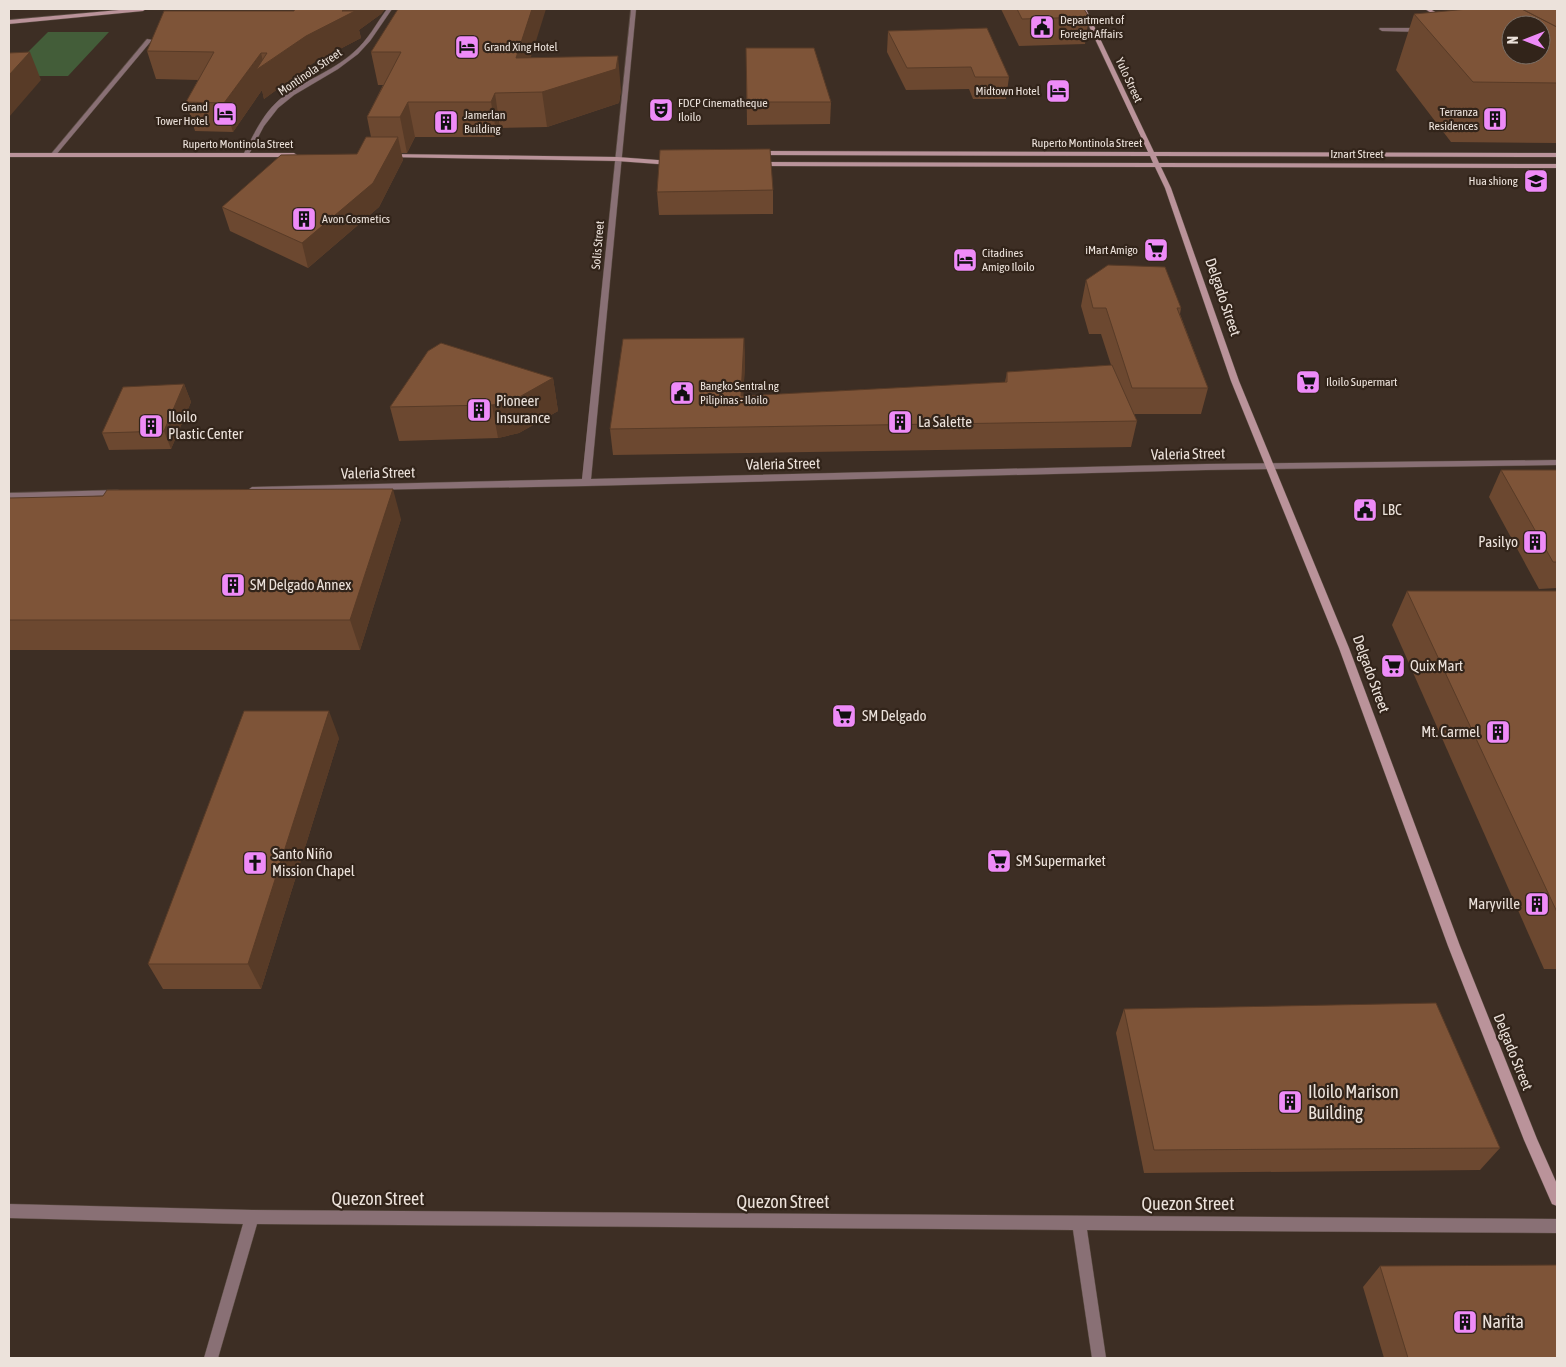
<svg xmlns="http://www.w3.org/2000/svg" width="1566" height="1367" font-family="'Asap Condensed',sans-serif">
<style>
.green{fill:#435d39}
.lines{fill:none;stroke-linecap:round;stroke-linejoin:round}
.street-casing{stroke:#594b41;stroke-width:1}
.secondary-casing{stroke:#594b41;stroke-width:1}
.street{fill:#897075;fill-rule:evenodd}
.secondary{fill:#ba939a;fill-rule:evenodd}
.wall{fill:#6c4830}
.shaded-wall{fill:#583b27}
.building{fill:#7e5438;stroke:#583b27;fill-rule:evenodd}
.labels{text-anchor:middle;stroke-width:4.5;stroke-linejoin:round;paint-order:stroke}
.far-poi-label{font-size:12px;fill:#ece2db;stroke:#32241a;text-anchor:start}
.far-street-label{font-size:12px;fill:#ece2db;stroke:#32241a}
.street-label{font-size:15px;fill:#ece2db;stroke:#32241a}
.poi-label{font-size:15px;fill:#ece2db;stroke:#32241a;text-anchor:start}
.near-poi-label{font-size:18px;fill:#ece2db;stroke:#32241a;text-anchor:start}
.near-street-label{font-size:18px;fill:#ece2db;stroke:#32241a}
</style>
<rect width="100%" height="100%" fill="#3d2e24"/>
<!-- green -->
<path class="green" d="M 48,32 L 109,32 L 68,76 L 9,76 L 9,71 Z"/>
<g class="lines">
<defs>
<g id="street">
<path d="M 387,9 L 392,9 L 370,41 L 358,54 L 338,69 L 294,95 L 278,108 L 264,126 L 248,156 L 244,156 L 243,155 C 253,136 262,115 279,100 C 302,81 332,72 354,52 C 368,40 376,24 387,9 Z"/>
<path d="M 631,9 L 636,9 L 591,479 L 1206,464 L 1557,460 L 1557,465 L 1206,470 L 586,486 L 249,492 L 248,490 L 252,487 L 582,479 Z"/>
<path d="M 1380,28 L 1421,28 L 1424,30 L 1421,32 L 1382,31 L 1379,29 Z"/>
<path d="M 147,39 L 152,40 L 55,156 L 51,156 L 51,154 Z"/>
<path d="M 118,490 L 121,491 L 122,493 L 121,495 L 9,499 L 9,493 Z"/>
<path d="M 9,1204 L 252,1210 L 1557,1219 L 1557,1233 L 1087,1230 L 1106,1358 L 1092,1358 L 1073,1230 L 257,1224 L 218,1358 L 204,1358 L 243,1224 L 9,1218 Z"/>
</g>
<g id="secondary">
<path d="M 130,9 L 146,9 L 143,11 L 9,24 L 9,20 Z"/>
<path d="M 1081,9 L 1086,9 L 1154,152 L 1557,153 L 1557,157 L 1156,156 L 1159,163 L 1557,164 L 1557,168 L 1161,167 L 1171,188 L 1239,381 L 1349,648 L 1460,946 L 1537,1139 L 1557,1184 L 1557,1206 L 1552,1204 L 1524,1140 L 1448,946 L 1339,648 L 1231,381 L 1165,188 L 1155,167 L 758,166 L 755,164 L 758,162 L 1153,163 L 1150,156 L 758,155 L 755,153 L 758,151 L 1148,152 Z"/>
<path d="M 1425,9 L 1430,9 L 1446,18 L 1441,19 Z"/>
<path d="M 9,153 L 294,153 L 297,155 L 294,157 L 9,157 Z"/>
<path d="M 388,154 L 617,157 L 671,161 L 674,163 L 671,165 L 617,161 L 386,157 L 386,155 Z"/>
</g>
</defs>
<!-- street casing -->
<use href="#street" class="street-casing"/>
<!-- secondary casing -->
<use href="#secondary" class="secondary-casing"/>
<!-- street -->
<use href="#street" class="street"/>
<!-- secondary -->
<use href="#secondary" class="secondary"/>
</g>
<!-- wall -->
<g class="wall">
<path d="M 295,9 L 385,9 L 381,14 L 359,30 L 361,38 L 313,63 L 264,99 L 262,90 L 233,132 L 195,131 L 186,102 L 198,80 L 156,79 L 147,51 L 294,11 Z"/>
<path d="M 398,9 L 531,58 L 621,90 L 619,103 L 547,127 L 500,128 L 497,137 L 415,137 L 407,153 L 401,153 L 403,160 L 379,207 L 308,268 L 230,231 L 222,207 L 357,154 L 371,137 L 367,117 L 383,85 L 378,85 L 371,52 Z"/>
<path d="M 1001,9 L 1084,9 L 1089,17 L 1085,44 L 1019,46 Z"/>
<path d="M 1457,9 L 1557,9 L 1557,143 L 1451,142 L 1396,70 L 1414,14 L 1459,10 Z"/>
<path d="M 888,31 L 1009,77 L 1006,99 L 973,99 L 969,89 L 906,90 L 887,52 Z"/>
<path d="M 746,48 L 831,102 L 830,124 L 747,125 Z"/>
<path d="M 773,190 L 773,214 L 659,215 L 657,192 Z"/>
<path d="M 1086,280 L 1181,308 L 1180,314 L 1208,388 L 1201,414 L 1134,414 L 1137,421 L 1131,447 L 613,455 L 610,429 L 744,338 L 745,364 L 743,396 L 1005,382 L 1007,372 L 1111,365 L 1101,334 L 1089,334 L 1081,306 Z"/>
<path d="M 553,378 L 558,411 L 519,433 L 498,438 L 399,441 L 390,407 Z"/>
<path d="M 184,384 L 191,402 L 171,449 L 109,450 L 102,433 Z"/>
<path d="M 1501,470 L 1557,470 L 1557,588 L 1539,589 L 1489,497 Z"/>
<path d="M 9,498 L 401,519 L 360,650 L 9,650 Z"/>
<path d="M 1407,591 L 1557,591 L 1557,969 L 1544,969 L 1392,625 Z"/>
<path d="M 339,738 L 261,989 L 163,989 L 148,964 Z"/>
<path d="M 1124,1009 L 1500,1148 L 1480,1170 L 1144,1173 L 1116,1033 Z"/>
<path d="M 1380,1266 L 1557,1358 L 1384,1358 L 1363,1287 Z"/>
</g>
<!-- shaded-wall -->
<g class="shaded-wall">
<path d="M 345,9 L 385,9 L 381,14 L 359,30 L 361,38 L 313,63 L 264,99 L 262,90 L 233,132 L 224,103 L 261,53 L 264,65 Z"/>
<path d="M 532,9 L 546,9 L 520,92 L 516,58 Z"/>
<path d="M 30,52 L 41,80 L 9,117 L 9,75 Z"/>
<path d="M 618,56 L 621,90 L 619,103 L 547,127 L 542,92 Z"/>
<path d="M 495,93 L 500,128 L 497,137 L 491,102 Z"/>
<path d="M 408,102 L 415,137 L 407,153 L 400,117 Z"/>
<path d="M 398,137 L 403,160 L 379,207 L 308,268 L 302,243 Z"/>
<path d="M 744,338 L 745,364 L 742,422 L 741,396 Z"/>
<path d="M 553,378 L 558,411 L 519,433 L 498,438 L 492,405 Z"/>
<path d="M 184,384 L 191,402 L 171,449 L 164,431 Z"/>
<path d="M 393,489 L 401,519 L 360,650 L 350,620 Z"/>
<path d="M 329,711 L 339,738 L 261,989 L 248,964 Z"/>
</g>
<!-- building -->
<g class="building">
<path d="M 295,9 L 345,9 L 342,11 L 355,11 L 306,36 L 256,70 L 267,53 L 261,53 L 224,103 L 186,102 L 214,52 L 147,51 L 164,11 L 294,11 Z"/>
<path d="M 398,9 L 532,9 L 516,58 L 618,56 L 616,69 L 542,92 L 495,93 L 491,102 L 408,102 L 400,117 L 367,117 L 401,52 L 371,52 Z"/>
<path d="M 1017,9 L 1084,9 L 1089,17 L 1022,19 Z"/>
<path d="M 1468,9 L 1522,9 L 1557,27 L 1557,83 L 1473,82 L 1414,14 ZM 1511,25 L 1541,25 L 1541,55 L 1511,55 Z"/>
<path d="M 1522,9 L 1557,9 L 1557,27 Z"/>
<path d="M 987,28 L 1009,77 L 975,77 L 971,67 L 907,68 L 888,31 Z"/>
<path d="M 746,48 L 814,48 L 831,102 L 747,102 Z"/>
<path d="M 30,52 L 9,75 L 9,53 Z"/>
<path d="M 366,137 L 398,137 L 373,183 L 302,243 L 222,207 L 281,155 L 357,154 Z"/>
<path d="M 770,149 L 773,190 L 657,192 L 660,150 Z"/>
<path d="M 1108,265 L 1165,267 L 1181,308 L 1177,308 L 1208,388 L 1132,388 L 1106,308 L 1093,308 L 1086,280 Z"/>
<path d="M 744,338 L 741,396 L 1007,382 L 1007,372 L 1112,365 L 1137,421 L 610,429 L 623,339 Z"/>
<path d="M 441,343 L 553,378 L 514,400 L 492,405 L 390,407 L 428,351 Z"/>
<path d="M 184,384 L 164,431 L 102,433 L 123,387 Z"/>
<path d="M 1501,470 L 1557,470 L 1557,562 L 1553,562 Z"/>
<path d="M 393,489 L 350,620 L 9,620 L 9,498 L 103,496 L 107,490 Z"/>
<path d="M 1407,591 L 1557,591 L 1557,912 Z"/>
<path d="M 244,711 L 329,711 L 248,964 L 148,964 Z"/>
<path d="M 1436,1003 L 1500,1148 L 1154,1150 L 1124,1009 Z"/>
<path d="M 1557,1265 L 1557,1358 L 1408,1358 L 1380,1266 Z"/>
</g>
<!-- icons -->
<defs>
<symbol id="civic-square" viewBox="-11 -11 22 22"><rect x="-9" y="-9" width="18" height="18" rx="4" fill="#ee8bf8" stroke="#32241a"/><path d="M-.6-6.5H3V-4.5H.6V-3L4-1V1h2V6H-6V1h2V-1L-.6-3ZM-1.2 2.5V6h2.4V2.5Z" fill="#111"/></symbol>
<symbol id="hotel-square" viewBox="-11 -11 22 22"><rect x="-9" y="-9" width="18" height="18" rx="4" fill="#ee8bf8" stroke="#32241a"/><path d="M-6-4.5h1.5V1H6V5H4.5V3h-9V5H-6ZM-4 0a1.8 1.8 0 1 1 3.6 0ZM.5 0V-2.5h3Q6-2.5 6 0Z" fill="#111"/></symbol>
<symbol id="theatre-square" viewBox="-11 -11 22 22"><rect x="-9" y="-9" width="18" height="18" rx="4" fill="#ee8bf8" stroke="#32241a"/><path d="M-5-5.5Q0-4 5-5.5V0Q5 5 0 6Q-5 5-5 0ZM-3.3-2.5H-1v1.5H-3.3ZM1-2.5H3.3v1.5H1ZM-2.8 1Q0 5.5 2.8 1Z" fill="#111"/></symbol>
<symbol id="building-square" viewBox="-11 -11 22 22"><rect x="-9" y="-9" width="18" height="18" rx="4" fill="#ee8bf8" stroke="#32241a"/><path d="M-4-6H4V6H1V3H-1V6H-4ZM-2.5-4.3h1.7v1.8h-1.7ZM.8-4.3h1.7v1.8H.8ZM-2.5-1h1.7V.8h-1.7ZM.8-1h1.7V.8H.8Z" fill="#111"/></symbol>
<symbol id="school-square" viewBox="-11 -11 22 22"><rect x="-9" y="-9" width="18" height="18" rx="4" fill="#ee8bf8" stroke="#32241a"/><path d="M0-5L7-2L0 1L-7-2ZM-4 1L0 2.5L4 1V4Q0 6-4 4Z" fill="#111"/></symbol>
<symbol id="supermarket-square" viewBox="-11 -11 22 22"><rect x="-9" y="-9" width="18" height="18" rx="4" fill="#ee8bf8" stroke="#32241a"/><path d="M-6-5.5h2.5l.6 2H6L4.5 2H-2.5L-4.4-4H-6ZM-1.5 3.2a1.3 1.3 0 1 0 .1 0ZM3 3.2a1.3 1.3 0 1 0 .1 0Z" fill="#111"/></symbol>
<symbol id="church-square" viewBox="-11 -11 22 22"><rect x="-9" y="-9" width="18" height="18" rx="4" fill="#ee8bf8" stroke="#32241a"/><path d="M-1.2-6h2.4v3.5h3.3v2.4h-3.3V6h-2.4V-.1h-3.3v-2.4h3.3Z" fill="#111"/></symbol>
</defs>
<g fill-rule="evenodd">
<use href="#civic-square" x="1028" y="13" width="28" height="28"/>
<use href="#hotel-square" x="453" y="33" width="28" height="28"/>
<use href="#hotel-square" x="1044" y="77" width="28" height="28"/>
<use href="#theatre-square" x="647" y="96" width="28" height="28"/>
<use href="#hotel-square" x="211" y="100" width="28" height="28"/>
<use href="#building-square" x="1481" y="105" width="28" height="28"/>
<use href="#building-square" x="432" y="108" width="28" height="28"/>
<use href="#school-square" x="1522" y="167" width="28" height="28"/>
<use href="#building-square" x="290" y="205" width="28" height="28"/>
<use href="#supermarket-square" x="1142" y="236" width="28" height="28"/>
<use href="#hotel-square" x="951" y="246" width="28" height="28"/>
<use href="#supermarket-square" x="1294" y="368" width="28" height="28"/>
<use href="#civic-square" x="668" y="379" width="28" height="28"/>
<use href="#building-square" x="465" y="396" width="28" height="28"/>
<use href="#building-square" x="886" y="408" width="28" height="28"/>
<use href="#building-square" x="137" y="412" width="28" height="28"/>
<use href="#civic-square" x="1351" y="496" width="28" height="28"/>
<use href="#building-square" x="1521" y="528" width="28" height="28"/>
<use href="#building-square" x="219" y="571" width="28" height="28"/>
<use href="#supermarket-square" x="1379" y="652" width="28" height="28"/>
<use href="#supermarket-square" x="830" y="702" width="28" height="28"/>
<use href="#building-square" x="1484" y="718" width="28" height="28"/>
<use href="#supermarket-square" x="985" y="847" width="28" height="28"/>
<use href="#church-square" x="241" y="849" width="28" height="28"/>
<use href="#building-square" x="1523" y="890" width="28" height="28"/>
<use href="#building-square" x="1276" y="1088" width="28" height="28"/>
<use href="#building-square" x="1451" y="1308" width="28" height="28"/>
</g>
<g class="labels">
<!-- far-poi labels -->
<g class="far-poi-label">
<text x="1060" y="24">Department of<tspan x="1060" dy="14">Foreign Affairs</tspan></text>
<text x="484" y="51">Grand Xing Hotel</text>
<text x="1040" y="95" text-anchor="end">Midtown Hotel</text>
<text x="678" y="107">FDCP Cinematheque<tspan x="678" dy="14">Iloilo</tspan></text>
<text x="208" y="111" text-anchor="end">Grand<tspan x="208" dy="14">Tower Hotel</tspan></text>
<text x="1478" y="116" text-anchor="end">Terranza<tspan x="1478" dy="14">Residences</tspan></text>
<text x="464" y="119">Jamerlan<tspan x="464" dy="14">Building</tspan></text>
<text x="1518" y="185" text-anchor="end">Hua shiong</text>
<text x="322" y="223">Avon Cosmetics</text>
<text x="1138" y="254" text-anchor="end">iMart Amigo</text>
<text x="982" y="257">Citadines<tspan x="982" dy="14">Amigo Iloilo</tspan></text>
<text x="1326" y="386">Iloilo Supermart</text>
<text x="700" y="390">Bangko Sentral ng<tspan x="700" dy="14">Pilipinas - Iloilo</tspan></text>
</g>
<!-- far-street labels -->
<g class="far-street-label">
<text transform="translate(310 72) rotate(-34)" y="4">Montinola Street</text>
<text transform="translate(1129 80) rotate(65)" y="4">Yulo Street</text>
<text x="1087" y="147">Ruperto Montinola Street</text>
<text x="238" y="148">Ruperto Montinola Street</text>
<text x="1357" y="158">Iznart Street</text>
<text transform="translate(598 245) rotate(-85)" y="4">Solis Street</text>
</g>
<!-- street labels -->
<g class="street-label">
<text transform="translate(1223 297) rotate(71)" y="5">Delgado Street</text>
<text transform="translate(1188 454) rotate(-1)" y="5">Valeria Street</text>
<text transform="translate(783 464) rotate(-1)" y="5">Valeria Street</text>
<text transform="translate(378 473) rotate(-1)" y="5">Valeria Street</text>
<text transform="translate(1371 674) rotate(70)" y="5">Delgado Street</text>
<text transform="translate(1513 1052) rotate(68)" y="5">Delgado Street</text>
</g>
<!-- poi labels -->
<g class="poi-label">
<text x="496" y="406">Pioneer<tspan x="496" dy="17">Insurance</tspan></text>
<text x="168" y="422">Iloilo<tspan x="168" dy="17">Plastic Center</tspan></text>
<text x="918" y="427">La Salette</text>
<text x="1382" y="515">LBC</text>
<text x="1518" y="547" text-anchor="end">Pasilyo</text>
<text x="250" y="590">SM Delgado Annex</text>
<text x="1410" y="671">Quix Mart</text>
<text x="862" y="721">SM Delgado</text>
<text x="1480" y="737" text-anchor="end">Mt. Carmel</text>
<text x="272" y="859">Santo Niño<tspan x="272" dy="17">Mission Chapel</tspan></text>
<text x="1016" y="866">SM Supermarket</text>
<text x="1520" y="909" text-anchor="end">Maryville</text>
</g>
<!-- near-poi labels -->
<g class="near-poi-label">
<text x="1308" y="1098">Iloilo Marison<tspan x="1308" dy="21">Building</tspan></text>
<text x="1482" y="1328">Narita</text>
</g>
<!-- near-street labels -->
<g class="near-street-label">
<text x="378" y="1205">Quezon Street</text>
<text x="783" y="1208">Quezon Street</text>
<text x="1188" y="1210">Quezon Street</text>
</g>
</g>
<!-- border -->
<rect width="1566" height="1367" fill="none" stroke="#ece2db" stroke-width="20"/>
<!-- north arrow -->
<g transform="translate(1526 40) rotate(270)"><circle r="24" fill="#32241a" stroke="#7c7067"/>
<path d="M0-4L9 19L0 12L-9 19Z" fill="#ee8bf8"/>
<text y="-8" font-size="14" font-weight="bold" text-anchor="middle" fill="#ece2db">N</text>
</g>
</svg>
